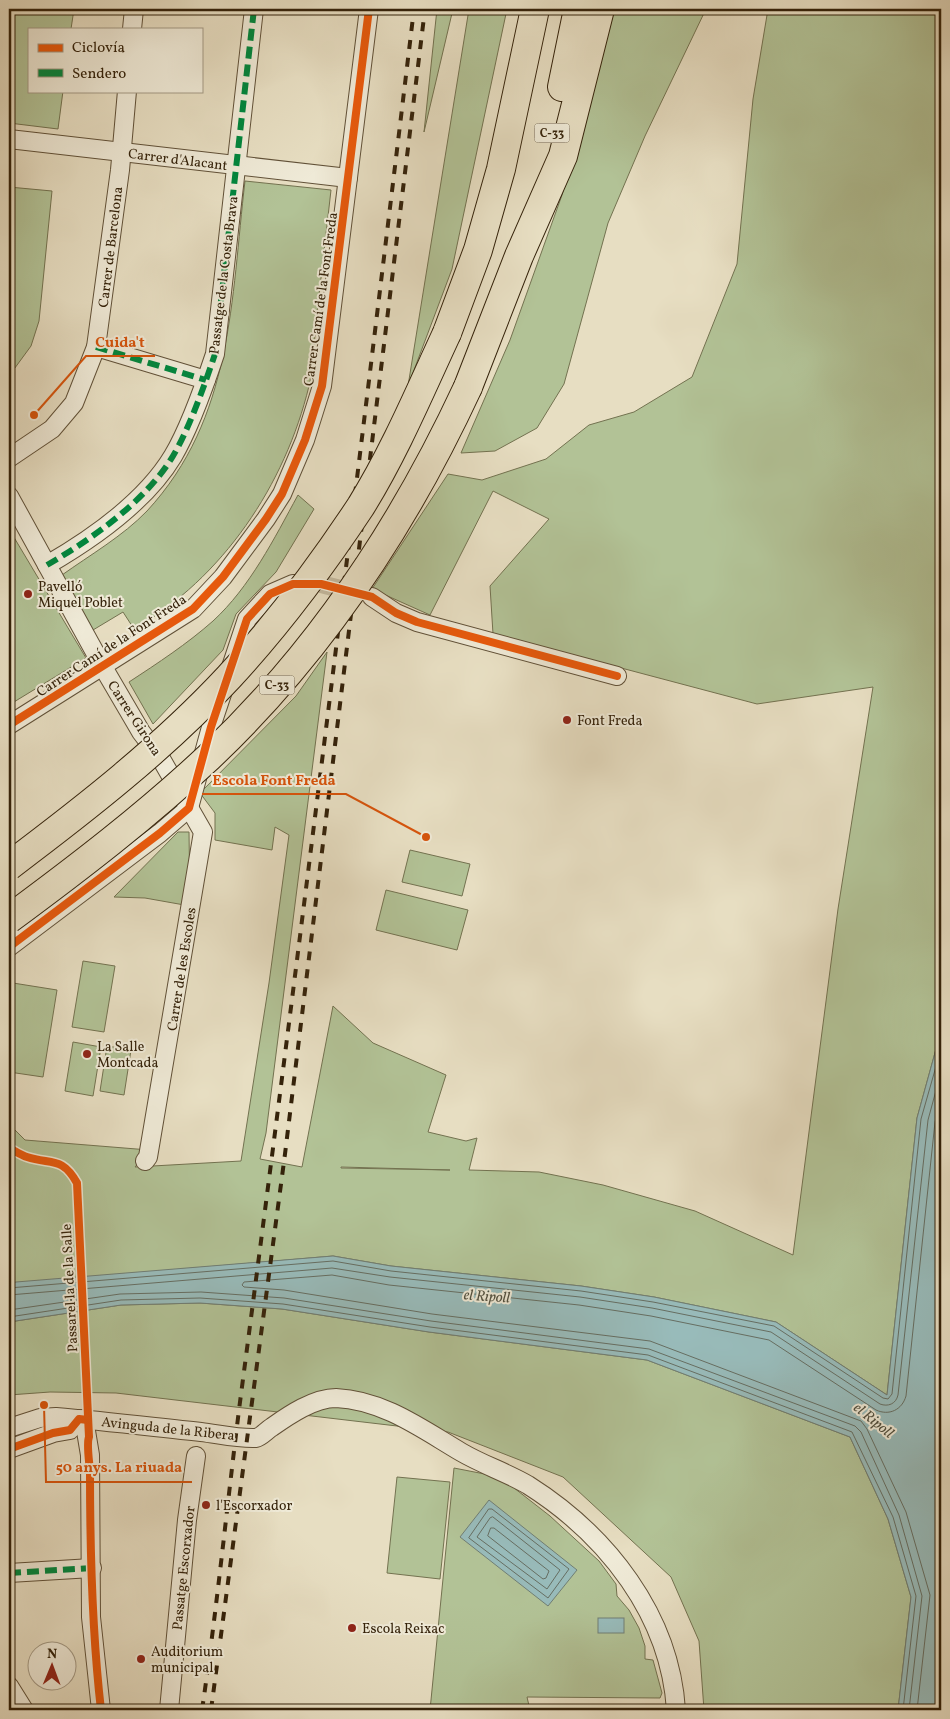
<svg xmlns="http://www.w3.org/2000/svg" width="950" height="1719" font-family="Vollkorn,serif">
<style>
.green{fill:#b2c296;stroke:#737250;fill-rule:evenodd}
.water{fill:#98bbba;stroke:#707e74}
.pier{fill:#e7dec2}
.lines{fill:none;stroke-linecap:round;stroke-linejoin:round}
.shore{stroke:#666e62;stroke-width:1}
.street-tunnel{stroke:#c3b89d;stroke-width:18;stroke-dasharray:18 9;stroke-linecap:butt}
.street-casing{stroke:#615138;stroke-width:20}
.highway-casing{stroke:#34220a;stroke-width:30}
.street{stroke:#efead7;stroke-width:18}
.highway{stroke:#e7dec2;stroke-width:28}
.rail{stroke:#34220a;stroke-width:4;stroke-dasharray:9 9;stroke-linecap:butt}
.highway-bridge-casing{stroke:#34220a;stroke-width:30;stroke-linecap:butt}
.highway-bridge{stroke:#e7dec2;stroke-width:28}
.quiet{stroke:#00873e;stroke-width:6;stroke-dasharray:12 6;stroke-linecap:butt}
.cycleway-casing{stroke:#efead7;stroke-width:11}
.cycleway{stroke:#e8590c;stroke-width:8}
.poi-dot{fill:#8f2418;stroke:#efead7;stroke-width:2}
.labels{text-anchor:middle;stroke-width:4;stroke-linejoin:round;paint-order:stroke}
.shield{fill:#efead7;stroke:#6c5e48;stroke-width:1}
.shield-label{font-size:12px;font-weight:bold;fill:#34220a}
.street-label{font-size:14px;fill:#34220a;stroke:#efead7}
.poi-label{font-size:14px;fill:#34220a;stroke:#efead7;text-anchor:start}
.water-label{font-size:15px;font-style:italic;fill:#52503f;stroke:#efead7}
.leader{fill:none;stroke:#d6540c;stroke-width:2}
.callout-dot{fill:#d6540c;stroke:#efead7;stroke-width:2}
.callout-label{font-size:15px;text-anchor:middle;font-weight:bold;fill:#d6540c;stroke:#efead7;stroke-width:4;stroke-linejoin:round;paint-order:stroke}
</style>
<rect width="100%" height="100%" fill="#e7dec2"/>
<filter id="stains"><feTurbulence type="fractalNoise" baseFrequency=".004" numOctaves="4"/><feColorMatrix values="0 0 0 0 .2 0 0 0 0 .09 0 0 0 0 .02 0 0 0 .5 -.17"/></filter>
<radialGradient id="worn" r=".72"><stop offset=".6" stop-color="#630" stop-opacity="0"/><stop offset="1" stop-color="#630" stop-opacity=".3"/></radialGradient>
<!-- green -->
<g class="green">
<path d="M 9,9 L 74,9 L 71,29 L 29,29 L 29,91 L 63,91 L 58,129 L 9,123 Z"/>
<path d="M 437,9 L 453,9 L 424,132 Z"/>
<path d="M 469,9 L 507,9 L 452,269 L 408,386 Z"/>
<path d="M 612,9 L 706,9 L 645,136 L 608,223 L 564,384 L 537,428 L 495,451 L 461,453 L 510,340 L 562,195 Z"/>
<path d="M 768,9 L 941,9 L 941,1031 L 917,1118 L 887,1395 L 776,1322 L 654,1297 L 581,1286 L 391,1266 L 333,1256 L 9,1284 L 9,1124 L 25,1140 L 149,1150 L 135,1167 L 241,1161 L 269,983 L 289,835 L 275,827 L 272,850 L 215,840 L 215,813 L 200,793 L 296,696 L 327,652 L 266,1133 L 260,1159 L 302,1167 L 333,1006 L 373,1043 L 446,1075 L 428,1132 L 466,1141 L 477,1138 L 469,1170 L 539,1172 L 603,1185 L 695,1211 L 793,1255 L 838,909 L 873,687 L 757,704 L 493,634 L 490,586 L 549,519 L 493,491 L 430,615 L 372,589 L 448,474 L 482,480 L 546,459 L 589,425 L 634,412 L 692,377 L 737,264 L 753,99 ZM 341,1167 L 450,1170 L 341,1168 Z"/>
<path d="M 245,181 L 331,190 C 326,234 321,278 316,322 C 314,343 314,366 309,386 C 285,485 223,578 134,629 L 123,612 L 93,630 L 62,575 C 90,555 123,536 147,511 C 233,418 231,300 245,181 Z"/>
<path d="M 9,187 L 52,191 L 39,321 L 31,346 L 9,376 Z"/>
<path d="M 298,495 L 314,509 L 276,572 L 236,614 L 223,650 L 153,724 L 129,682 C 158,663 187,644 213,621 C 250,587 274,539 298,495 Z"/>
<path d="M 9,529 L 86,658 L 9,705 Z"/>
<path d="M 178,832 L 189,832 L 190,906 L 145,898 L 114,897 Z"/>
<path d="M 410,850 L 470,864 L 462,896 L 402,882 Z"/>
<path d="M 386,890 L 468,910 L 457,950 L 376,930 Z"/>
<path d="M 83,961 L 115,966 L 104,1032 L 72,1027 Z"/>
<path d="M 13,983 L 57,990 L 43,1077 L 9,1072 L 9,1007 Z"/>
<path d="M 73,1042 L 101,1047 L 93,1096 L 65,1091 Z"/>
<path d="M 107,1046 L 131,1050 L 124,1095 L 100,1091 Z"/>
<path d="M 200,1303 L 282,1309 L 429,1332 L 647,1360 L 850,1437 L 888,1519 L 911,1597 L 898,1710 L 704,1710 L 699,1641 L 671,1577 L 563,1477 L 448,1432 L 116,1393 L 50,1392 L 9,1395 L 9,1322 L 121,1305 Z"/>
<path d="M 454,1468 L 500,1477 L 550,1516 L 599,1561 L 616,1584 L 617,1596 L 629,1610 L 639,1628 L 645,1646 L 645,1659 L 653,1660 L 662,1693 L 660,1698 L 527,1697 L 530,1710 L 430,1710 Z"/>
<path d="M 397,1477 L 450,1482 L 440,1579 L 387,1573 Z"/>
</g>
<!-- water -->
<g class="water">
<path d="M 941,1031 L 941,1710 L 898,1710 L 911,1597 L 888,1519 L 850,1437 L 647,1360 L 429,1332 L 282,1309 L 200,1303 L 121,1305 L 9,1322 L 9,1284 L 16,1282 L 333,1256 L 391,1266 L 581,1286 L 654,1297 L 776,1322 L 887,1395 L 917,1118 Z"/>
<path d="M 489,1500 L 577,1570 L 548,1606 L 460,1537 Z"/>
<rect x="598" y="1618" width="26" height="15"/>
</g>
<!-- pier -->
<path class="pier" d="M 86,1274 L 88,1312 L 78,1314 L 76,1275 Z"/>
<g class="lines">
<!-- shore -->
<g class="shore">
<path d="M 9,1288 L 333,1261 L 391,1271 L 581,1291 L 653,1302 L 774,1326 L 883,1398 L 888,1399 L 892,1394 L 921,1119 L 941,1049"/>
<path d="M 9,1295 L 332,1268 L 390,1277 L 580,1297 L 652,1308 L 771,1332 L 880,1404 C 888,1407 896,1404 898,1395 L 928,1120 L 941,1072"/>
<path d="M 9,1310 L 120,1294 L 201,1292 L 284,1298 L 431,1321 L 649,1349 L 855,1426 L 861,1432 L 899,1515 L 922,1596 L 909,1710"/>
<path d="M 9,1317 L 121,1300 L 200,1298 L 283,1304 L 430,1327 L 648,1355 L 852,1432 L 893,1517 L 916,1596 L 903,1710"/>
<path d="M 489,1509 L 492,1509 L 569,1569 L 548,1598 L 469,1538 Z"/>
<path d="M 493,1517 L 560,1570 L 547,1589 L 477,1537 L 490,1518 Z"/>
<path d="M 491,1528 L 494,1528 L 549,1571 L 546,1578 L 543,1579 L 488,1536 Z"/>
<path d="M 917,1710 L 930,1595 L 906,1512 L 867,1429 L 861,1421 L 650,1341 L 432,1314 L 284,1290 L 244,1287 L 242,1285 L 244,1282 L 332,1275 L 389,1285 L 579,1305 L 651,1316 L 769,1340 L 876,1410 C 889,1416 902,1410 906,1396 L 935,1122 L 941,1099"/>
</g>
<!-- street-tunnel -->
<path class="street-tunnel" d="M 321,584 L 360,594"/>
<defs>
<g id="street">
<path d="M 132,29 L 134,9"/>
<path d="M 9,139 L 348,178"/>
<path d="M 96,347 L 206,380"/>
<path d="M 9,458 L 52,429 L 74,403 L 96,347 L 120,170 L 127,91"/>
<path d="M 9,496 L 103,667 L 141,732 L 160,757 L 203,832 L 148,1157 L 145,1161"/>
<path d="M 47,565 C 92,539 146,501 173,456 C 189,429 205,384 215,354 L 254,9"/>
<path d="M 372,597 L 396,613 L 417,622 L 617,676"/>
<path d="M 9,725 L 193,609 L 223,577 L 266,519 L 282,494 L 305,440 L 322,386 L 369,9"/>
<path d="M 9,947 L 160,833 L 189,808 L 211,727 L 247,619 L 270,594 L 293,584 L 310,584"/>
<path d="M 84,1419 L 90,1455 L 91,1617 L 101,1710"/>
<path d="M 9,1428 L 40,1418 L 56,1417 C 104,1421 153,1427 201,1432 C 218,1434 239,1439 256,1438 C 261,1437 267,1430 272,1427 C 289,1415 314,1398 336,1398 C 383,1400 422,1429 461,1452 C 483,1465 506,1472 528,1485 C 607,1535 670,1615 676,1710"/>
<path d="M 9,1449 L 53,1433 L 70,1430 L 79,1419"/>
<path d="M 9,1573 L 92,1568"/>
<path d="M 9,1686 L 24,1710"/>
<path d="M 169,1710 L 187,1520 L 196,1456"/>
</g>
<g id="highway">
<path d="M 562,87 L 578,9"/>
<path d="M 447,333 L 478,250 L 501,169 L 535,9"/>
<path d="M 468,387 L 519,256 L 563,156 L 600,9"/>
</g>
</defs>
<!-- street casing -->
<use href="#street" class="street-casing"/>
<!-- highway casing -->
<use href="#highway" class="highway-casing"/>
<!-- street -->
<use href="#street" class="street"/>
<!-- highway -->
<use href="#highway" class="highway"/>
<!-- rail -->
<g class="rail">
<path d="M 202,1710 C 217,1608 227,1505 240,1402 C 301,938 358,474 414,9"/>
<path d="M 211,1710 L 285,1154 L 425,9"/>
</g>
<defs>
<g id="highway-bridge">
<path d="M 9,866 C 86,808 163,748 229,677 C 278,624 322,565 361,506 C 395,451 420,391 447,333"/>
<path d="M 9,919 C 78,868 146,816 209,757 C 320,652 404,525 468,387"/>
</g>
</defs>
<!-- highway-bridge casing -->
<use href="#highway-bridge" class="highway-bridge-casing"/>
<!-- highway-bridge -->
<use href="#highway-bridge" class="highway-bridge"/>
<!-- quiet -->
<g class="quiet">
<path d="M 96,347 L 206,380"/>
<path d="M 47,565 C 92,539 146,501 173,456 C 189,429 205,384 215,354 L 254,9"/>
<path d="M 9,1573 L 92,1568"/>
</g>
<defs>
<g id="cycleway">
<path d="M 9,725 L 193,609 L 223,577 L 266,519 L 282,494 L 305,440 L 322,386 L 369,9"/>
<path d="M 9,947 L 160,833 L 189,808 L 211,727 L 247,619 L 270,594 L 293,584 L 321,584 L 372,597 L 396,613 L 417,622 L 617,676"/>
<path d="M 9,1148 C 15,1151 21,1155 27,1157 C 51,1165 62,1156 77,1183 L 89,1437 C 86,1444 90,1465 90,1474 C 90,1553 92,1632 101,1710"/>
<path d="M 9,1449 L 53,1433 L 70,1430 L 79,1419 L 88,1420"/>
</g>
</defs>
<!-- cycleway casing -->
<use href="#cycleway" class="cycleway-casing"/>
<!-- cycleway -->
<use href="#cycleway" class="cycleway"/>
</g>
<!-- markers -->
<g class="poi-dot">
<circle cx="28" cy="594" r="5"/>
<circle cx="567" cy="720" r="5"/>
<circle cx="87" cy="1054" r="5"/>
<circle cx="206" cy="1505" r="5"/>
<circle cx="352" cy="1628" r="5"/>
<circle cx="141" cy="1659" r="5"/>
</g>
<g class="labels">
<!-- shield labels -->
<g class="shield">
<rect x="534.5" y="123.5" width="35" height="19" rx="4"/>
<rect x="259.5" y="675.5" width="35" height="19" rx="4"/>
</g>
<g class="shield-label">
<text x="552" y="137">C-33</text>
<text x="277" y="689">C-33</text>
</g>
<!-- street labels -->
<g class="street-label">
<text transform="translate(178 159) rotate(7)" y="5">Carrer d'Alacant</text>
<text transform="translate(110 247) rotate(-83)" y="5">Carrer de Barcelona</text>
<text transform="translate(223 275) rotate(-83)" y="5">Passatge de la Costa Brava</text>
<text transform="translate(320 299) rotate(-82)" y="5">Carrer Camí de la Font Freda</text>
<text transform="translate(111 645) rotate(-33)" y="5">Carrer Camí de la Font Freda</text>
<text transform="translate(135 718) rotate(57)" y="5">Carrer Girona</text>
<text transform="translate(181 969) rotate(-81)" y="5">Carrer de les Escoles</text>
<text transform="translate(69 1288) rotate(-93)" y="5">Passarel·la de la Salle</text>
<text transform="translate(168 1428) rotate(6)" y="5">Avinguda de la Ribera</text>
<text transform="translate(183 1568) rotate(-84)" y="5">Passatge Escorxador</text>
</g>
<!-- poi labels -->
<g class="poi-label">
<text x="38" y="591">Pavelló<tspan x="38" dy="16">Miquel Poblet</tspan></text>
<text x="577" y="725">Font Freda</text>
<text x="97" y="1051">La Salle<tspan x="97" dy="16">Montcada</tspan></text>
<text x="216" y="1510">l'Escorxador</text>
<text x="362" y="1633">Escola Reixac</text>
<text x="151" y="1656">Auditorium<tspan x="151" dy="16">municipal</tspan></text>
</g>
<!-- water labels -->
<g class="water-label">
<text transform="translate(487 1296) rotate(4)" y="5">el Ripoll</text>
<text transform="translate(874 1420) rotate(39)" y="5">el Ripoll</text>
</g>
</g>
<!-- callouts -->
<path class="leader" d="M34 415L86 356H155M426 837L346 794H202M44 1405L46 1482H192"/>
<g class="callout-dot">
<circle cx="34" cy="415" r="5"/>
<circle cx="426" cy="837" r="5"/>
<circle cx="44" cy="1405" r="5"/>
</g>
<g class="callout-label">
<text x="120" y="347">Cuida't</text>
<text x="274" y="785">Escola Font Freda</text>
<text x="119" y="1472">50 anys. La riuada</text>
</g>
<!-- margin -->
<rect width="950" height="1719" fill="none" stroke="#e7dec2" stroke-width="30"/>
<rect x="10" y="10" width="930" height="1699" fill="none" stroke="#34220a" stroke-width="2.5"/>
<rect x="15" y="15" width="920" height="1689" fill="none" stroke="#34220a"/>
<!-- legend -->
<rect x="28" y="28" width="175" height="65" fill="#efead7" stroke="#a49a85"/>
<rect x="38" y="44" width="25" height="8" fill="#e8590c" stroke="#a49a85"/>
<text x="72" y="52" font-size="15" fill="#34220a">Ciclovía</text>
<rect x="38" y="69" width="25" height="8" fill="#00873e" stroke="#a49a85"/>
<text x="72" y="78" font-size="15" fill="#34220a">Sendero</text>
<!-- north arrow -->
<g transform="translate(52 1666) rotate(1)"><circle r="24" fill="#efead7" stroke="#a49a85"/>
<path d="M0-4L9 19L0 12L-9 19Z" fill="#8f2418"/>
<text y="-8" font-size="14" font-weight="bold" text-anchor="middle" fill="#34220a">N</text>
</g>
<rect width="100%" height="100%" filter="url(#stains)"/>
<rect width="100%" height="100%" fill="url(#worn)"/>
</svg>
